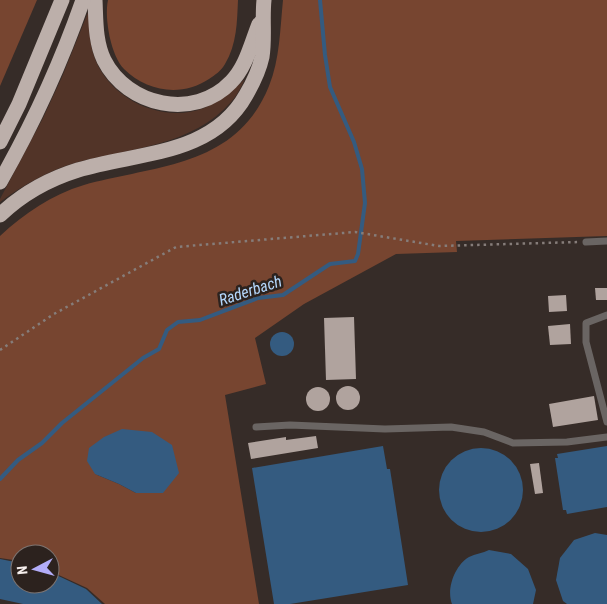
<svg xmlns="http://www.w3.org/2000/svg" width="607" height="604" font-family="'Roboto Condensed',sans-serif">
<style>
.green{fill:#523428}
.forest{fill:#774530;fill-rule:evenodd}
.water{fill:#345b80}
.lines{fill:none;stroke-linecap:round;stroke-linejoin:round}
.stream{stroke:#345b80;stroke-width:4}
.building{fill:#b0a39e}
.path{stroke:#867d7a;stroke-width:2.5;stroke-dasharray:2.5 4;stroke-linecap:butt}
.lane{stroke:#6a6563;stroke-width:7}
.highway{stroke:#bcafaa;stroke-width:15}
.labels{text-anchor:middle;stroke-width:5;stroke-linejoin:round;paint-order:stroke}
.water-label{font-size:16px;font-style:italic;fill:#b4d7fc;stroke:#2c221e}
</style>
<rect width="100%" height="100%" fill="#362c28"/>
<!-- green -->
<path class="green" d="M 89,10 C 89,28 89,43 95,59 C 111,100 163,124 204,108 C 220,101 232,91 245,79 C 241,87 237,96 231,102 C 192,146 131,148 78,162 C 49,170 23,185 0,202 L 0,199 L 43,118 L 62,77 Z"/>
<!-- forest -->
<g class="forest">
<path d="M 0,0 L 37,0 L 0,86 Z"/>
<path d="M 108,0 L 238,0 C 237,22 237,44 225,64 C 221,71 215,75 209,79 C 182,97 147,92 124,69 C 111,56 104,18 108,0 Z"/>
<path d="M 283,0 L 607,0 L 607,236 L 456,241 L 457,252 L 396,254 L 304,304 L 255,338 L 266,384 L 225,395 L 259,604 L 105,604 L 87,588 L 50,571 L 50,554 L 20,554 L 20,561 L 0,558 L 0,236 C 25,213 51,195 84,185 C 155,165 236,168 269,86 C 280,59 280,29 283,0 ZM 95,474 L 163,493 L 136,493 L 119,484 Z"/>
</g>
<!-- water -->
<g class="water">
<circle cx="282" cy="344" r="12"/>
<path d="M 122,429 L 152,432 L 172,445 L 179,473 L 163,493 L 136,493 L 119,484 L 95,474 L 87,461 L 89,448 L 104,437 Z"/>
<path d="M 383,446 L 387,469 L 390,469 L 408,585 L 290,604 L 274,604 L 252,468 Z"/>
<path d="M 607,446 L 607,507 L 567,514 L 566,510 L 563,510 L 555,458 L 558,458 L 557,454 Z"/>
<circle cx="481" cy="490" r="42"/>
<path d="M 595,533 L 607,535 L 607,604 L 567,604 L 563,601 L 556,580 L 560,558 L 574,540 Z"/>
<path d="M 489,550 L 511,554 L 528,569 L 536,590 L 533,604 L 452,604 C 446,589 455,565 469,557 C 475,554 483,553 489,550 Z"/>
<path d="M 0,559 L 20,563 L 20,584 L 50,584 L 50,572 L 86,589 L 102,604 L 23,604 L 0,599 Z"/>
</g>
<g class="lines">
<!-- stream -->
<path class="stream" d="M 0,479 L 18,460 L 42,443 L 62,423 L 143,358 L 159,349 L 167,330 L 178,322 L 200,320 L 258,298 L 283,295 L 330,264 L 355,261 L 358,254 L 365,203 L 362,169 L 354,142 L 330,87 L 325,55 L 320,0"/>
</g>
<!-- building -->
<g class="building">
<path d="M 595,288 L 607,288 L 607,300 L 596,300 Z"/>
<path d="M 566,295 L 567,311 L 549,312 L 548,296 Z"/>
<path d="M 354,317 L 356,379 L 326,380 L 324,318 Z"/>
<path d="M 570,324 L 571,344 L 550,345 L 548,326 Z"/>
<circle cx="348" cy="398" r="12"/>
<circle cx="318" cy="399" r="12"/>
<path d="M 594,396 L 598,420 L 553,427 L 549,404 Z"/>
<path d="M 316,436 L 318,448 L 251,459 L 248,443 L 286,437 L 286,440 Z"/>
<path d="M 539,463 L 543,493 L 535,494 L 530,464 Z"/>
</g>
<g class="lines">
<!-- path -->
<path class="path" d="M 0,350 L 54,314 L 176,247 L 355,232 L 439,246 L 579,242"/>
<!-- lane -->
<g class="lane">
<path d="M 586,242 L 607,241"/>
<path d="M 607,315 L 586,323 L 586,342 L 607,422"/>
<path d="M 256,427 L 290,425 L 385,429 L 451,427 L 484,432 L 513,443 L 567,442 L 607,437"/>
</g>
<!-- highway -->
<g class="highway">
<path d="M 95,0 C 96,20 95,41 104,60 C 127,106 194,121 231,82 C 246,67 251,44 259,24"/>
<path d="M 0,142 L 19,104 L 62,0"/>
<path d="M 0,182 C 33,124 61,63 83,0"/>
<path d="M 0,215 C 22,194 49,179 78,170 C 137,152 212,156 246,95 C 253,83 259,71 262,57 C 265,39 262,18 264,0"/>
</g>
</g>
<g class="labels">
<!-- water labels -->
<g class="water-label">
<text transform="translate(250 290) rotate(-18)" y="6">Raderbach</text>
</g>
</g>
<!-- north arrow -->
<g transform="translate(35 569) rotate(264)"><circle r="24" fill="#2c221e" stroke="#7d7471"/>
<path d="M0-4L9 19L0 12L-9 19Z" fill="#b3adf9"/>
<text y="-8" font-size="14" font-weight="bold" text-anchor="middle" fill="#f6efed">N</text>
</g>
</svg>
